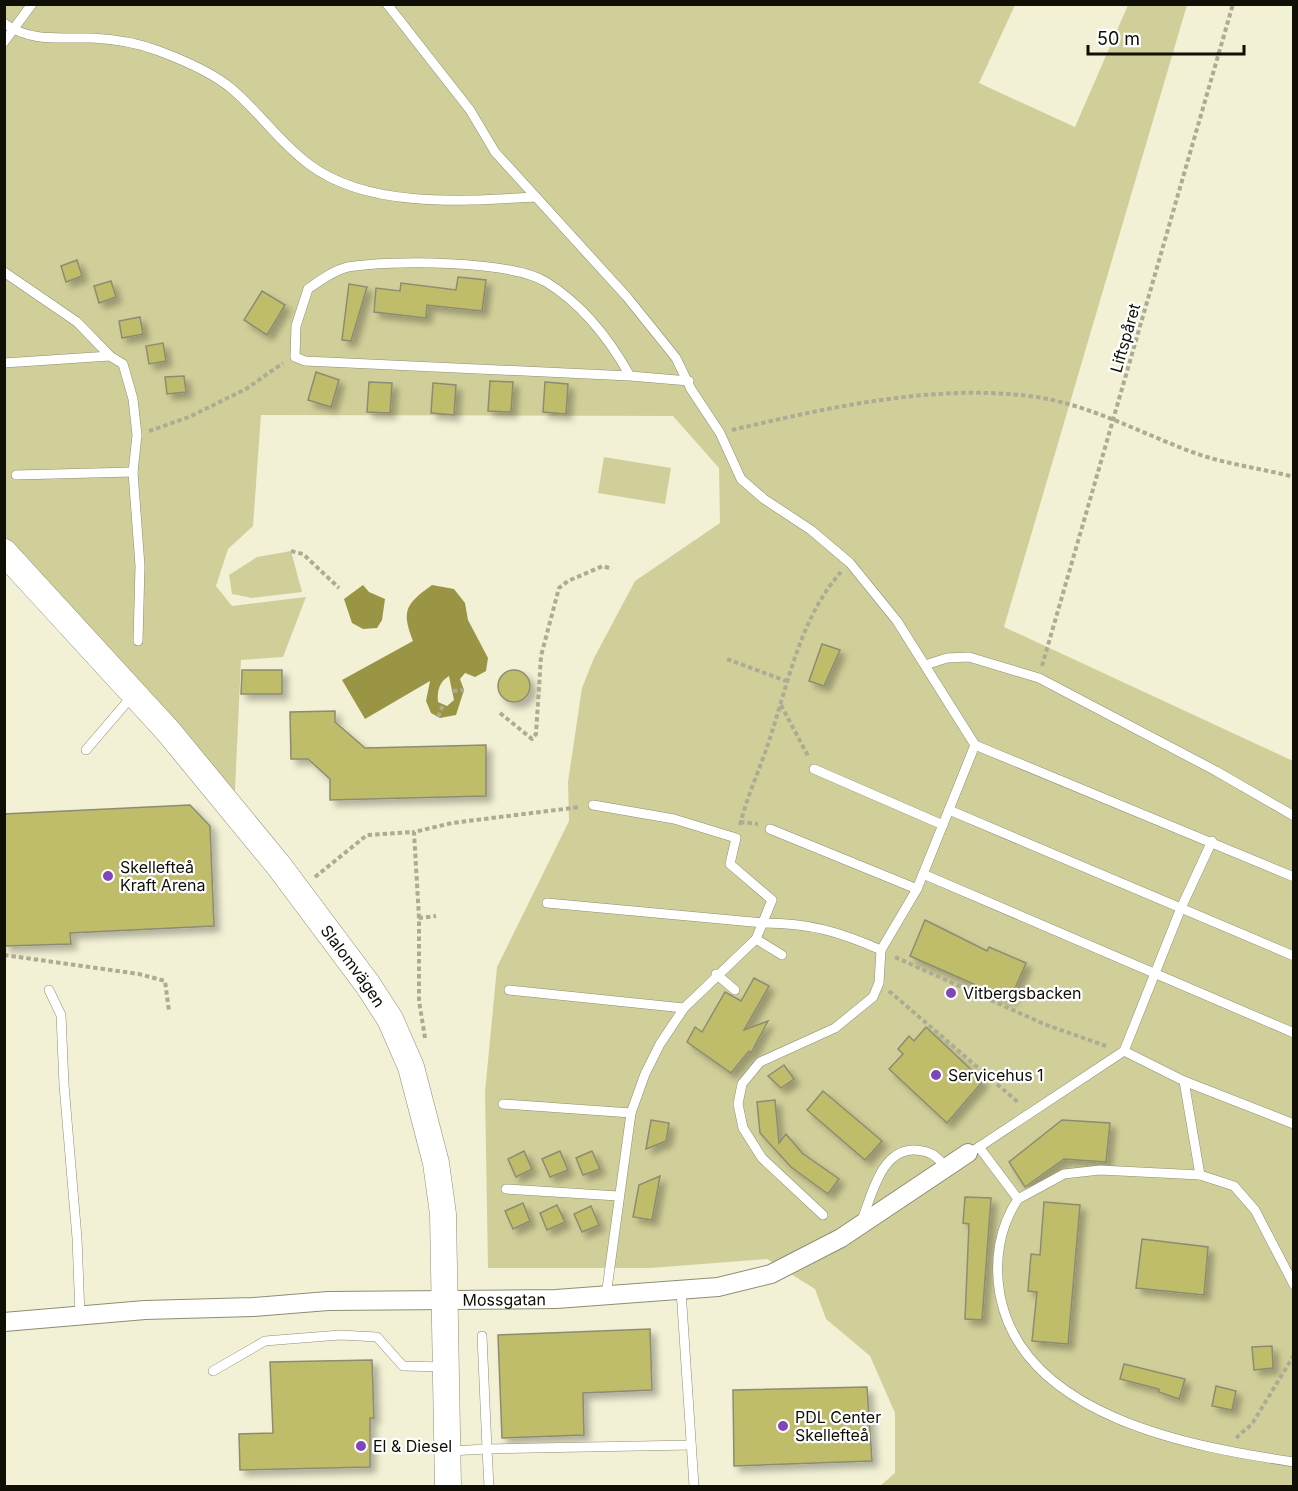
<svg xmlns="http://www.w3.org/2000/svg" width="1298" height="1491" font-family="Inter,sans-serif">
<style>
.green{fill:#d1cf99}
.water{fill:#999544;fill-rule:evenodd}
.building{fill:#c0bd6b;stroke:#8d8c72;stroke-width:1.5;filter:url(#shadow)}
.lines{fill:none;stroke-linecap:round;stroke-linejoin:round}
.lane-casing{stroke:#8e8d73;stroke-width:10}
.street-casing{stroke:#8e8d73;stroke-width:20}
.secondary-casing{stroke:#8e8d73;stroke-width:27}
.path{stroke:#acac95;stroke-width:4;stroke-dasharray:4.5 3;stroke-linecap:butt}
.lane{stroke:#fff;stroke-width:9}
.street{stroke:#fff;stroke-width:18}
.secondary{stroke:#fff;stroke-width:26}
.poi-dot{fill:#8145bb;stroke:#fff;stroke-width:2}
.labels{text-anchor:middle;stroke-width:4.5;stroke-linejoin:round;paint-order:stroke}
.street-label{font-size:16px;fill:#0f0f06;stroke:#fff}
.poi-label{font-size:16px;fill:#0f0f06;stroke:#fff;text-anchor:start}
</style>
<defs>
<filter id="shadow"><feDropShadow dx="5.5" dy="5.5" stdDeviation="3" flood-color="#0004"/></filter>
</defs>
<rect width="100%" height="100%" fill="#f2f1d5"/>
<!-- green -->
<g class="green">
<path d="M 5,5 L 1015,5 L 979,83 L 1075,127 L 1128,5 L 1187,5 L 1004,627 L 1293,761 L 1293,1486 L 880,1486 L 895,1473 L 895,1413 L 870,1356 L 826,1319 L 815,1289 L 767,1259 L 650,1268 L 488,1268 L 485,1092 L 497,967 L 569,821 L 568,782 L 582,688 L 594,658 L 635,581 L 720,523 L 719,468 L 673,416 L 261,415 L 253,526 L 228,549 L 216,586 L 232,606 L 306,597 L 283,657 L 241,660 L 234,812 L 5,552 Z"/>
<path d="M 604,457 L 671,468 L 665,504 L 598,493 Z"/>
<path d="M 291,551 L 302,592 L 252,598 L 232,594 L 229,575 L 257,557 Z"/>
</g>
<!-- water -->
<g class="water">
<path d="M 363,585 L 369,592 L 385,599 L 382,620 L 377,628 L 363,629 L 352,623 L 344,599 Z"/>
<path d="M 432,585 L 454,589 L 465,603 L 468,620 L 488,658 L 486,671 L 475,677 L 465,673 L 460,679 L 464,690 L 456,715 L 440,718 L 431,713 L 426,701 L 430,681 L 365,719 L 342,680 L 413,641 C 401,610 406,604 432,585 ZM 449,676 L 454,700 L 447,706 L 438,702 C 437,691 439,682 449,676 Z"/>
</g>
<!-- building -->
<g class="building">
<path d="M 77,260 L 82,276 L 66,282 L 61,266 Z"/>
<path d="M 458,277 L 486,280 L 482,311 L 427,305 L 426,318 L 374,312 L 376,288 L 400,291 L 401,283 L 456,290 Z"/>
<path d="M 111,281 L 116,297 L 99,303 L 94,286 Z"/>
<path d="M 349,284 L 367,287 L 351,341 L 342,340 Z"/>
<path d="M 262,291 L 285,305 L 267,335 L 244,320 Z"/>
<path d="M 140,317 L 143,334 L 122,338 L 119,321 Z"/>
<path d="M 163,343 L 166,361 L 149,364 L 146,346 Z"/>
<path d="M 316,372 L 339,380 L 331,407 L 308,400 Z"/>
<path d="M 184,376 L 186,392 L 167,394 L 165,377 Z"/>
<path d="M 490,381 L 513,382 L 511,412 L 488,411 Z"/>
<path d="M 369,382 L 392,383 L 390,413 L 367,412 Z"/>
<path d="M 545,382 L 568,384 L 566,414 L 543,412 Z"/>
<path d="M 433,383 L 456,385 L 454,415 L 431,413 Z"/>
<path d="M 822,644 L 840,650 L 824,686 L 809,681 Z"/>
<circle cx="514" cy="686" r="16"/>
<path d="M 242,670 L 282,670 L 282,694 L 241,694 Z"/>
<path d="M 335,711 L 335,722 L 365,748 L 486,745 L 486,796 L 330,800 L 330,779 L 308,759 L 291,759 L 290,712 Z"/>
<path d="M 190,805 L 210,826 L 214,926 L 70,933 L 71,944 L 4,946 L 4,814 Z"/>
<path d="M 925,920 L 987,951 L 989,947 L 1026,963 L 1010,1000 L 910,956 Z"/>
<path d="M 754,978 L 769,986 L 744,1030 L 768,1021 L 751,1053 L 749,1051 L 731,1073 L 687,1042 L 695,1027 L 702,1032 L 725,992 L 741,1001 Z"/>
<path d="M 926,1027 L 983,1081 L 947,1123 L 889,1069 L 903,1054 L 898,1049 L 909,1036 L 914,1041 Z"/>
<path d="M 784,1065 L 794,1079 L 781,1088 L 768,1076 Z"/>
<path d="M 823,1091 L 882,1141 L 865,1160 L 807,1110 Z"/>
<path d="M 775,1100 L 779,1143 L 786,1134 L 802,1153 L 839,1179 L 828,1194 L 791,1167 L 760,1133 L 757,1102 Z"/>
<path d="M 651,1120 L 669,1123 L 666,1141 L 646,1149 Z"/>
<path d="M 1062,1120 L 1110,1123 L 1106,1162 L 1064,1159 L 1025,1187 L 1009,1162 Z"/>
<path d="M 524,1151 L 532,1169 L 516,1177 L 508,1159 Z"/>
<path d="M 560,1151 L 568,1170 L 550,1177 L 542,1159 Z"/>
<path d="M 592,1151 L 600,1169 L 583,1175 L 576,1158 Z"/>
<path d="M 660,1176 L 652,1220 L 633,1217 L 639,1185 Z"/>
<path d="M 965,1197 L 991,1198 L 982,1320 L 965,1319 L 969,1224 L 963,1223 Z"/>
<path d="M 1044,1202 L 1080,1205 L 1068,1344 L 1032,1341 L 1037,1292 L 1028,1291 L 1031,1254 L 1040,1255 Z"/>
<path d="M 523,1203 L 530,1221 L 513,1229 L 505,1211 Z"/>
<path d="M 557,1205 L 565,1222 L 547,1230 L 540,1213 Z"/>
<path d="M 591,1206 L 599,1225 L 582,1232 L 574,1214 Z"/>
<path d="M 1142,1239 L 1208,1247 L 1204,1295 L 1136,1288 Z"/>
<path d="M 650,1329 L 652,1390 L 583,1393 L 584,1435 L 502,1438 L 498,1335 Z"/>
<path d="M 1272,1346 L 1273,1368 L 1254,1370 L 1252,1347 Z"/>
<path d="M 372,1360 L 374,1418 L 370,1418 L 370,1467 L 240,1470 L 239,1434 L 273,1433 L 270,1362 Z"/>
<path d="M 1124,1364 L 1185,1379 L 1179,1399 L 1159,1392 L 1159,1389 L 1120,1379 Z"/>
<path d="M 1216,1386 L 1236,1391 L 1232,1410 L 1212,1406 Z"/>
<path d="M 867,1387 L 872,1461 L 734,1466 L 733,1390 Z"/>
</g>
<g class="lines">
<defs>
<g id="lane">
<path d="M 387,4 L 470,110 L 495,152 L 627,297 L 676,358 L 691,389 L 720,433 L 741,479 L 764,499 L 811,530 L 850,563 L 897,621 L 975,745 L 1294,877"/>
<path d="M 4,23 C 31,43 61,37 92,38 C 115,39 138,43 159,51 C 183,60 212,72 232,89 C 259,112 281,144 310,165 C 369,209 466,201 536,197"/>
<path d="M 4,42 L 32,4"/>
<path d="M 4,272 L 77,322 L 110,356 L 123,364 L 133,399 L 137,435 L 133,472 L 140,566 L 138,641"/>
<path d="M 4,363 L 110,356"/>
<path d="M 630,376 L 305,361 L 295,357 L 296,326 L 308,289 C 319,281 334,270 348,267 C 390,260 510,260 546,282 C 582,304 610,340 630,376 L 689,381"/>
<path d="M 16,475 L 133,472"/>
<path d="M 925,665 L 947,658 L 969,657 L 1039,678 L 1216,771 L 1294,816"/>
<path d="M 86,750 L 133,695"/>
<path d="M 814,769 L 943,825"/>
<path d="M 593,805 L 674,819 L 736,838 L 730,864 L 772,900 L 756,939 L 684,1008 L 660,1044 L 645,1074 L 631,1113 L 606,1296"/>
<path d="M 949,810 L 1294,956"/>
<path d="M 770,829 L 917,889"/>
<path d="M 923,874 L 1294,1033"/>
<path d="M 547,903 L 764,923 C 810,923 840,932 881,950"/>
<path d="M 756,939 L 782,955"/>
<path d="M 716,974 L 735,990"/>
<path d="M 49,990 L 61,1015 L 64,1085 L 77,1238 L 80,1315"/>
<path d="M 509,990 L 684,1008"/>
<path d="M 1124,1051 L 1184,1081 L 1294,1124"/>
<path d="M 1184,1081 L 1200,1175 L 1234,1186 L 1255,1210 L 1294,1285"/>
<path d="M 503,1104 L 631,1113"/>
<path d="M 979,1147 L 1018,1199 C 999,1227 994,1262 1000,1295 C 1023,1417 1192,1447 1294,1462"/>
<path d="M 976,1149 L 1124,1051 L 1181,908 L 1212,841"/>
<path d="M 506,1189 L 618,1196"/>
<path d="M 1018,1199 L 1064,1174 L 1100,1170 L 1200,1175"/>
<path d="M 823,1215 L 762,1158 L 743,1128 L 738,1104 L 742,1084 L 760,1062 L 835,1028 L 873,997 L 879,983 L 881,950 L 917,889 L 975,745"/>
<path d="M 862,1220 C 872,1195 881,1149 915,1150 C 931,1151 937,1156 946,1168"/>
<path d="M 681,1290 L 694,1486"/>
<path d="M 213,1371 L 265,1341 L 340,1335 L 377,1337 L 403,1366 L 445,1367"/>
<path d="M 450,1451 L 487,1449 L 482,1336"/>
<path d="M 489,1486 L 487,1449 L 691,1445"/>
</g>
<g id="street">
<path id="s1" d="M 4,1322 L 145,1310 L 253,1307 L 328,1301 L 556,1299 L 718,1287 L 771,1274 L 841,1238 L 968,1153"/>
</g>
<g id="secondary">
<path id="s2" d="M 4,552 L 168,731 L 279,866 L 368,985 L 390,1019 L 411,1067 L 436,1163 L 443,1214 L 448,1486"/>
</g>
</defs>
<!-- lane casing -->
<use href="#lane" class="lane-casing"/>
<!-- street casing -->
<use href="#street" class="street-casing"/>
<!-- secondary casing -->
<use href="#secondary" class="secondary-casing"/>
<!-- path -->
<g class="path">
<path d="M 732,430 C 826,408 932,384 1029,396 C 1087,403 1138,432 1192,452 C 1224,464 1260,468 1294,477"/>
<path d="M 149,431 L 189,417 L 246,389 L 283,363"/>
<path d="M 291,551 L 303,554 L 339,588"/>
<path d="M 727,659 L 786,681"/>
<path d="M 1042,666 L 1233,4"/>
<path d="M 453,691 L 464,690"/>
<path d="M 781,705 L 808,756"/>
<path d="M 500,713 L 532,739 L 536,734 L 541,656 L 559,588 L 568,581 L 603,566 L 612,569"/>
<path d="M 438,717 L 443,705"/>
<path d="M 740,822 L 758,824"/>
<path d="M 740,825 C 747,796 760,769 769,741 C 788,684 800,618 841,572"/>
<path d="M 315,877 L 367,835 L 414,832"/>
<path d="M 419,918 L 414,832 L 452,823 L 580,807"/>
<path d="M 4,955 L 139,974 L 165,981 L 169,1011"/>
<path d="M 895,957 L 1044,1024 L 1106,1046"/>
<path d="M 889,991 L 1019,1103"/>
<path d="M 425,1038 L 419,1001 L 419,918 L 436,916"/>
<path d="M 1236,1438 L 1252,1424 L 1294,1355"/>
</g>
<!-- lane -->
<use href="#lane" class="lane"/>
<!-- street -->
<use href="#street" class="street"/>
<!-- secondary -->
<use href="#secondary" class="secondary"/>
</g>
<!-- markers -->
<g class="poi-dot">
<circle cx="108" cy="876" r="6"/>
<circle cx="951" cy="993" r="6"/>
<circle cx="936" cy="1075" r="6"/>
<circle cx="783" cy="1426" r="6"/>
<circle cx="361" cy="1446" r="6"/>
</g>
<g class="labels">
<!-- street labels -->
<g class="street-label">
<text transform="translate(1125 338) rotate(-74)" y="6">Liftspåret</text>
<text dy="6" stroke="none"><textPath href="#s2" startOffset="542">Slalomvägen</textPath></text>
<text dy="6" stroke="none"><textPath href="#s1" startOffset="501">Mossgatan</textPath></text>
</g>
<!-- poi labels -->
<g class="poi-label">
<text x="120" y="873">Skellefteå<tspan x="120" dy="18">Kraft Arena</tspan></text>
<text x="963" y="999">Vitbergsbacken</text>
<text x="948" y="1081">Servicehus 1</text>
<text x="795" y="1423">PDL Center<tspan x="795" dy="18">Skellefteå</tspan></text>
<text x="373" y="1452">El &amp; Diesel</text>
</g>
</g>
<!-- border -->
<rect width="1298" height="1491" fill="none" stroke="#0f0f06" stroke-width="12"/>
<!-- scale -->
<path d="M1088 45v9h156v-9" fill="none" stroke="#0f0f06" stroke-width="3"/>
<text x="1097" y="45" font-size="18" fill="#0f0f06" stroke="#ffffff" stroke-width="4.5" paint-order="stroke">50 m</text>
</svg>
